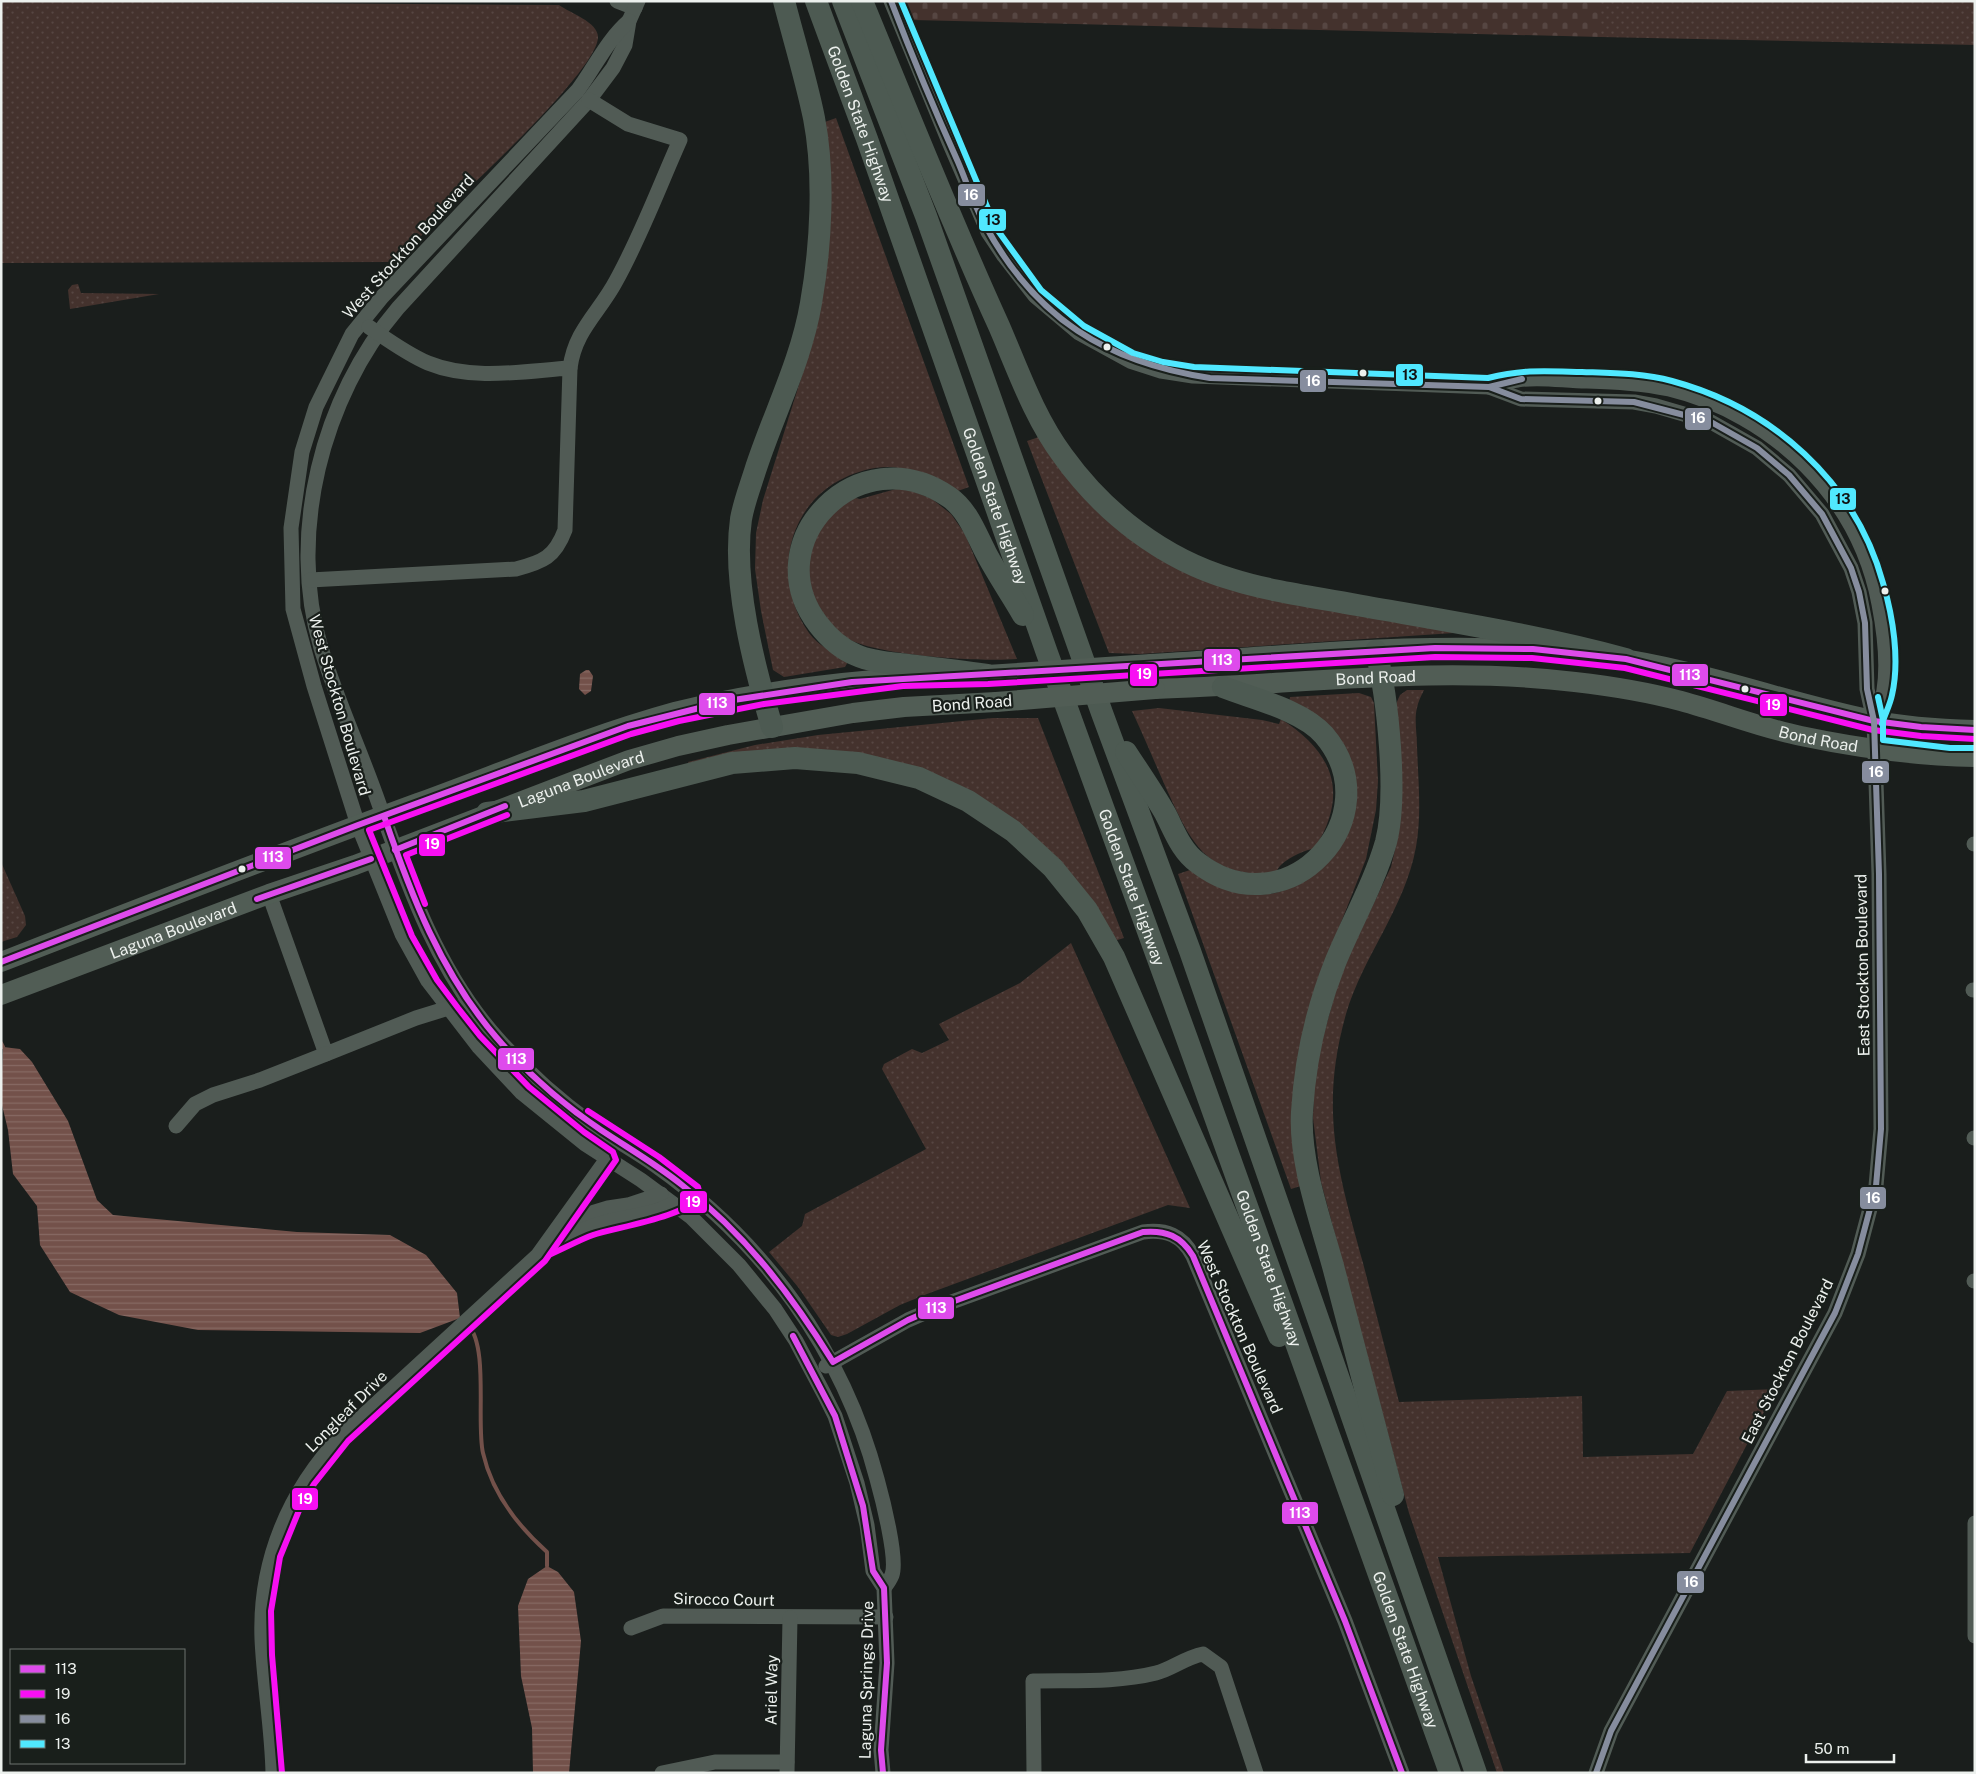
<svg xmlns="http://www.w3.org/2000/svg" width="1976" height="1774" font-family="'Public Sans',sans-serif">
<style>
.grass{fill:url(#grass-dots)}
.cemetery{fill:url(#cemetery-stones)}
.water{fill:url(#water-rules)}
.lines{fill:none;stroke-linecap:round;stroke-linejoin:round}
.stream{stroke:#73514a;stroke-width:4}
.minor{stroke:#515b55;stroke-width:15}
.major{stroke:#515d55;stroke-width:20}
.highway{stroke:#4d5a52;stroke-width:22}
.major-bridge{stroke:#515d55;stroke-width:20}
.bus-1-casing{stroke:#191f1b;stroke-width:10}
.bus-2-casing{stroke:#191f1b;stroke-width:10}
.bus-3-casing{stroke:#191f1b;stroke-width:10}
.bus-4-casing{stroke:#191f1b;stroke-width:10}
.bus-1{stroke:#de4bec;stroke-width:6}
.bus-2{stroke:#f80ff3;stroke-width:6}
.bus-3{stroke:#868d9e;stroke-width:6}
.bus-4{stroke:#50e8ff;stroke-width:6}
.bus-dot{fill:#ecf0ed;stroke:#191f1b;stroke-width:2}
.labels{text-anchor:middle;stroke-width:4.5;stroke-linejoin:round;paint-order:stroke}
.street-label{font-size:16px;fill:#ecf0ed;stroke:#191f1b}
.line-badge{stroke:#191f1b;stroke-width:2}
.badge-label{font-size:14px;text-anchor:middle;font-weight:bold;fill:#fff}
.pale-badge-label{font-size:14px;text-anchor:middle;font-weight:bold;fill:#111}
</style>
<defs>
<pattern id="grass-dots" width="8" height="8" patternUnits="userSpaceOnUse" patternTransform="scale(1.25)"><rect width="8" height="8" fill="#44322d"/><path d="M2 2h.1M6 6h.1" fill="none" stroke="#564642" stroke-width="1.8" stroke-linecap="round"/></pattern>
<pattern id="cemetery-stones" width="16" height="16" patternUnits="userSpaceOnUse" patternTransform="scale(1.25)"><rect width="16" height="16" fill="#44322d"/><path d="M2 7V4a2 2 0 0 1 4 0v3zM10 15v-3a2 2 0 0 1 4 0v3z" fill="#564642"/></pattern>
<pattern id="water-rules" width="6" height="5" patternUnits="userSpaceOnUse" patternTransform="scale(1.25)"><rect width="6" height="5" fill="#73514a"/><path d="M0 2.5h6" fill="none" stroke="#876a64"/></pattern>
</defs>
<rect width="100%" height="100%" fill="#1a1e1c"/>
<!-- grass -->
<g class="grass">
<path d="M 1,1 L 559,5 C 570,13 598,22 598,37 C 598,69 476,181 449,207 C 431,225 414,244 396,262 L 1,263 Z"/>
<path d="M 1601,1 L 1975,1 L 1975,45 L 1601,37 Z"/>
<path d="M 836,118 L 969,487 L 955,492 C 937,482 920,471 899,468 C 880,465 861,470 844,478 C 785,506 772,581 809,633 C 818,646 835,653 849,660 L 845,667 L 784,677 L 773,670 L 761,611 L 755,569 L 756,533 L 763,500 L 807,359 L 822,123 Z"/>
<path d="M 78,284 L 81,293 L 159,294 L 70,309 L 68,290 L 72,285 Z"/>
<path d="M 1042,436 L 1139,542 L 1454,633 L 1140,654 L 1109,653 L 1027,441 Z"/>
<path d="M 903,487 L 932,499 L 951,514 L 965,534 L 1017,659 C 982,662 873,656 845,637 C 831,627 823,614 815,599 C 806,584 805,552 813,536 C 820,524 840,508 850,497 L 860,499 Z"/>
<path d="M 1407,690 L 1424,690 C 1421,696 1418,702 1417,708 C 1414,719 1417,734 1417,746 C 1418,779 1422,814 1416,847 C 1405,908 1363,956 1346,1014 C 1319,1110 1338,1171 1363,1263 C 1375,1309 1387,1356 1399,1402 L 1582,1396 L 1583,1457 L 1693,1454 L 1727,1391 L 1776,1389 L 1690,1553 L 1438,1557 L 1471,1676 L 1504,1773 L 1497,1773 L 1409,1513 L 1321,1182 L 1313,1118 L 1315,1066 L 1341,972 L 1391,867 L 1397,841 L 1396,704 L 1400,695 Z"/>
<path d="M 1359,693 L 1371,697 L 1374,703 L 1378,781 L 1376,810 L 1366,859 L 1320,976 L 1304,1185 L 1291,1189 L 1178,874 L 1190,870 C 1214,887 1244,899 1275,893 C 1285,891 1295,885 1304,881 L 1353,780 L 1289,704 L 1290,697 Z"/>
<path d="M 1159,708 L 1262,720 L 1279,724 L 1281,719 C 1334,753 1349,793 1315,848 C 1303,851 1280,860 1276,873 C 1207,879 1191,843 1166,788 C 1155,763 1144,737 1132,711 Z"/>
<path d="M 993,718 L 1038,718 L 1124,938 L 1111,942 L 1086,900 L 920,771 L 690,767 L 688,762 L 755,745 L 818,735 Z"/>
<path d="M 1,862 L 25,916 L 26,925 L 17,937 L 1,942 Z"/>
<path d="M 1071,943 L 1190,1208 L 1168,1205 L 927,1294 L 900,1305 L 847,1334 L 838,1337 L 831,1335 L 798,1287 L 769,1252 L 802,1226 L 805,1214 L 926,1149 L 882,1069 L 884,1064 L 912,1049 L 922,1053 L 949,1040 L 939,1024 L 1020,983 Z"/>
</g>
<!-- cemetery -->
<path class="cemetery" d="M 905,1 L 1601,1 L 1601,37 L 912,20 Z"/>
<!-- water -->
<g class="water">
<path d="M 586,670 L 589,670 L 593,676 L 591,691 L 585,695 L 579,689 L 580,674 Z"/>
<path d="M 3,1047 L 20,1049 L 32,1062 L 68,1121 L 97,1200 L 113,1215 L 297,1232 L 390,1235 L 426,1255 L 457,1293 L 460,1318 L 420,1333 L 198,1330 L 119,1315 L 70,1292 L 40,1245 L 37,1206 L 13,1174 L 8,1130 L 1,1101 Z"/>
<path d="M 547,1566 L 558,1572 L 574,1592 L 581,1641 L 569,1773 L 533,1773 L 532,1728 L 521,1676 L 518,1606 L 528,1579 Z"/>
</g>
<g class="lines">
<!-- stream -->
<g class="stream">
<path d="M 1,1043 L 3,1047"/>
<path d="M 468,1325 C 489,1346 476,1424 483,1453 C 492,1493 518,1526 547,1552 L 547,1566"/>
</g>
<!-- minor -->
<g class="minor">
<path d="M 617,1 L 635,8"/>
<path d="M 638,1 L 629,21 L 625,45 L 613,68 L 589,100 L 398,308 C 322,397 287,534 321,648 C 337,701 361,752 379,804 C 408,886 438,972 497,1038 C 525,1070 557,1099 592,1124 C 613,1139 635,1151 655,1165 C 764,1242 843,1350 877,1479 C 882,1497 898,1559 892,1575 C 890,1580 887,1584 884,1588"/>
<path d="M 891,1 L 949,142 L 988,232 L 1004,256 L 1035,296 L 1079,333 L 1130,361 L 1161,371 L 1193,376 L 1489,387 C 1498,385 1508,381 1518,380 C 1539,376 1565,381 1586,381 C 1613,382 1642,383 1669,389 C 1773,414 1859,497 1879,604 C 1884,630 1888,665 1884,690 C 1883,700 1878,710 1874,719"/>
<path d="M 629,21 C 607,40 595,67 578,90 L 382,297 L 352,334 L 316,407 L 302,452 L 291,528 L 293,609 L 314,686 L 358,825 L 402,934 L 428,981 L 478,1046 L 522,1093 L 585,1144 L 641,1180 L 691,1217 L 739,1265 L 775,1309 L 796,1341 L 824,1394 L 835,1416 L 857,1483 L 867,1525 L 873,1571 L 884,1588 L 887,1663 L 881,1750 L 883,1773"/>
<path d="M 570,368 C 575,330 599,313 616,281 C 641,236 659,187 680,140 L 628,124 L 589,100"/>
<path d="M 1489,387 L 1521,399 L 1634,402 L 1656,406 L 1711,422 L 1757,448 L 1789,475 L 1822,514 L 1851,568 L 1859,592 L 1865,623 L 1867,689 L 1874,721 L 1879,874 L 1881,1129 L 1876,1186 L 1858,1254 L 1835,1313 L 1611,1731 L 1596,1773"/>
<path d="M 310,580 L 516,569 C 543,562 555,557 565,530 L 570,368 C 525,371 472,381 428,363 C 407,354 388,340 369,327"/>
<path d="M 1974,844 L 1975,844"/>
<path d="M 269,894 L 326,1054 L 416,1018 L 455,1006"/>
<path d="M 1973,990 L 1975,990"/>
<path d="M 176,1126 L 195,1104 L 213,1095 L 260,1080 L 326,1054"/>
<path d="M 1974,1138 L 1975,1138"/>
<path d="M 561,1227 L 585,1215 L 608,1208 L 628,1205 L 661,1194"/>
<path d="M 548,1245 C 568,1236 588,1226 610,1221 C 632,1216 653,1214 673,1204"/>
<path d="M 1974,1281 L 1975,1281"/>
<path d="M 826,1366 L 908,1320 L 938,1307 L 1143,1232 C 1166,1229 1182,1235 1193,1256 L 1345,1621 L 1402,1773"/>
<path d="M 1975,1523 L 1975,1636"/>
<path d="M 631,1628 L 663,1616 L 886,1617"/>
<path d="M 273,1773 C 272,1728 264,1684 262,1639 C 259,1561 289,1491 342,1435 L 538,1255 L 607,1159"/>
<path d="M 662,1773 L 715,1762 L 787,1762"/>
<path d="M 787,1773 L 790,1618"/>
<path d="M 1034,1773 L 1033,1681 C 1074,1680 1116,1683 1156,1673 C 1172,1669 1184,1658 1203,1654 L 1221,1667 L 1256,1773"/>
</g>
<!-- major -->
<g class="major">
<path d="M 1609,657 C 1699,669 1784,702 1872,720 C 1906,727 1941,729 1975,730"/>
<path d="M 1151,664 C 1288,656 1428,640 1566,652"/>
<path id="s1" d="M 1155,689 C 1295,685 1436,665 1575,682 C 1610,686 1647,692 1681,701 C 1722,712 1761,728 1801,736 C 1858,748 1917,756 1975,757"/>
<path d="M 1,962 C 140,908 279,854 418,803 C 503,772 588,736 675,712 C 757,691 855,679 940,676"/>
<path id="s2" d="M 1,995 L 269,894 L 355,865 L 629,760 L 678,746 L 728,735 L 853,713 L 904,707 L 996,702"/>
</g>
<!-- highway -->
<g class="highway">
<path id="s3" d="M 816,1 L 867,139 L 1047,653 L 1186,1036 L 1450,1773"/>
<path d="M 843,1 L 926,216 L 1102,713 L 1190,951 L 1476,1773"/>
<path d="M 862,1 C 907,110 950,219 999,326 C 1018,370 1034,417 1063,456 C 1104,513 1163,559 1231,579 C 1272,592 1315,597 1357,605 C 1447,621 1538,635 1626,659"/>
<path d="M 1376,651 C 1388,699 1398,795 1386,842 C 1374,884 1351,923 1335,963 C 1316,1011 1305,1061 1302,1112 C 1299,1161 1320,1219 1333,1266 C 1353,1342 1373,1419 1393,1495"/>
<path d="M 987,675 C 960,671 934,668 908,665 C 891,663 871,662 856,655 C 841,649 828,637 818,624 C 755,542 859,435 949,497 C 968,510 976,534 986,553 C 997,574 1011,594 1023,615"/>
<path d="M 772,727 C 754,666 732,582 741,519 C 744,502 750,487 755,471 C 773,415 801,362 811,303 C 821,246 825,175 814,118 C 806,79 794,40 784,1"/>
<path d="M 1126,752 C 1139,772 1153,792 1165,813 C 1174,830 1181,851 1198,863 C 1288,932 1393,816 1324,735 C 1302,710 1254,699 1223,687"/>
<path d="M 487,813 L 584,801 L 732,763 L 795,758 L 858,763 L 919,778 L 968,801 L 1013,831 L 1053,868 L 1087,910 L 1114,957 L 1279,1336"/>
</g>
<!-- major-bridge -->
<g class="major-bridge">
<path d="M 987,675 L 1151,664"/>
<path d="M 996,702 L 1155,689"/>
</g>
<defs>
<g id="bus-1">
<path d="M 384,816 C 411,895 441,973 496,1037 C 526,1072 562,1104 601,1130 C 628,1148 656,1164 682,1185 C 745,1234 791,1294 833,1362 L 908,1320 L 938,1307 L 1143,1232 C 1166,1230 1181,1236 1193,1256 L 1345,1621 L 1402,1773"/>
<path d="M 395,850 L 505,806"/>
<path d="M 257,899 L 371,859"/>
<path d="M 1,962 L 358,825 L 628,726 L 727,701 L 852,682 L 1435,648 L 1533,649 L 1626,659 L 1874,721 L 1921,727 L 1975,730"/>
<path d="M 793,1336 L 835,1416 L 863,1506 L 873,1571 L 884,1588 L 887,1663 L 881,1750 L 883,1773"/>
</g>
<g id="bus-2">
<path d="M 425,904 L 406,855 L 507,815"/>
<path d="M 551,1254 C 565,1248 579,1240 593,1235 C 617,1227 688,1217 700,1195 L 698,1187 L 659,1157 L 588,1111"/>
<path d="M 282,1773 L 272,1655 L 271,1611 L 280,1557 L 300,1508 L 314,1484 L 348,1441 L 545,1261 L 616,1160 L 613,1152 L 584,1132 L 529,1087 L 480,1036 L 458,1008 L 437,980 L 412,936 L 369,830 L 631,734 L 679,721 L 764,704 L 903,686 L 988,684 L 1435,657 L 1532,658 L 1625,668 L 1873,730 L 1921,736 L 1975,739"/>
</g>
<g id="bus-3">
<path d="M 891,1 C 912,56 934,109 958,162 C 967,183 974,205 985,225 C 1036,319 1106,362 1210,378 L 1489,387 L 1522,379"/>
<path d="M 1489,387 L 1521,399 L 1634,402 L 1711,422 L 1757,448 L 1789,475 L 1822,514 L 1851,568 L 1859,592 L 1865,623 L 1867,689 L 1874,721 L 1879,874 L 1881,1129 L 1876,1186 L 1858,1254 L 1835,1313 L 1611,1731 L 1596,1773"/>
</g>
<g id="bus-4">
<path d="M 901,1 L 996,228 L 1041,290 L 1084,326 L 1133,353 L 1163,362 L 1194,367 L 1488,378 C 1524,369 1545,371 1582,372 C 1611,373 1643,373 1672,381 C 1772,408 1855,481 1883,583 C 1893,617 1900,660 1892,695 C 1890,705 1885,714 1882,724"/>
<path d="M 1878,697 L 1883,720 L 1883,740 L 1950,748 L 1975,748"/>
</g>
</defs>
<!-- bus-1 casing -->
<use href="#bus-1" class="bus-1-casing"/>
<!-- bus-2 casing -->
<use href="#bus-2" class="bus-2-casing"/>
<!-- bus-3 casing -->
<use href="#bus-3" class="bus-3-casing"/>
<!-- bus-4 casing -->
<use href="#bus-4" class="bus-4-casing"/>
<!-- bus-1 -->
<use href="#bus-1" class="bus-1"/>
<!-- bus-2 -->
<use href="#bus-2" class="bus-2"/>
<!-- bus-3 -->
<use href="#bus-3" class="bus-3"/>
<!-- bus-4 -->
<use href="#bus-4" class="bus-4"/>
</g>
<!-- markers -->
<g class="bus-dot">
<circle cx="1107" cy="347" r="4.5"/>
<circle cx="1363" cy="373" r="4.5"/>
<circle cx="1598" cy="401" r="4.5"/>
<circle cx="1885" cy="591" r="4.5"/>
<circle cx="1745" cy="689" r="4.5"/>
<circle cx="242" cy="869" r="4.5"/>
</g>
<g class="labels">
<!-- street labels -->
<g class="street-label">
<text dy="6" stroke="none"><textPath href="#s3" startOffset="131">Golden State Highway</textPath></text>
<text transform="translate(408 246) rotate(-48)" y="6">West Stockton Boulevard</text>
<text dy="6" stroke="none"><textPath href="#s3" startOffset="536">Golden State Highway</textPath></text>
<text dy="6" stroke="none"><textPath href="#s1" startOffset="221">Bond Road</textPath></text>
<text transform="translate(972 703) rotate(-4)" y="6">Bond Road</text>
<text transform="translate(340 705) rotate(74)" y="6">West Stockton Boulevard</text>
<text dy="6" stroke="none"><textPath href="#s1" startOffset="671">Bond Road</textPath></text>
<text dy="6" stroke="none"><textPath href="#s2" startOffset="619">Laguna Boulevard</textPath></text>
<text dy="6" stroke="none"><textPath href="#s3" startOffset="941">Golden State Highway</textPath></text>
<text dy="6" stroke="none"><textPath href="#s2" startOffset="184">Laguna Boulevard</textPath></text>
<text transform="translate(1862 965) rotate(-91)" y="6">East Stockton Boulevard</text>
<text dy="6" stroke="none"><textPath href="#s3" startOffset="1346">Golden State Highway</textPath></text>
<text transform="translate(1240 1327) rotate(66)" y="6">West Stockton Boulevard</text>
<text transform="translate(1787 1361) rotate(-63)" y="6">East Stockton Boulevard</text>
<text transform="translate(346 1411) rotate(-45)" y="6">Longleaf Drive</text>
<text transform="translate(724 1599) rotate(1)" y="6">Sirocco Court</text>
<text dy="6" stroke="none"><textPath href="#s3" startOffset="1751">Golden State Highway</textPath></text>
<text transform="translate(866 1680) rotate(-89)" y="6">Laguna Springs Drive</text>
<text transform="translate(771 1690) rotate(-89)" y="6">Ariel Way</text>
</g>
</g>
<g class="line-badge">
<rect x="957" y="183" width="29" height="24" rx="5" fill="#868d9e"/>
<rect x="978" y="208" width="29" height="24" rx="5" fill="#50e8ff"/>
<rect x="1395" y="363" width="29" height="24" rx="5" fill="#50e8ff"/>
<rect x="1299" y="369" width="28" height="24" rx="5" fill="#868d9e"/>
<rect x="1684" y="407" width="28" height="24" rx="5" fill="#868d9e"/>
<rect x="1829" y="487" width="28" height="24" rx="5" fill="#50e8ff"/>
<rect x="1203" y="648" width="38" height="24" rx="5" fill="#de4bec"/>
<rect x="1129" y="663" width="29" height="24" rx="5" fill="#f80ff3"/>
<rect x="1671" y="663" width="38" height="24" rx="5" fill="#de4bec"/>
<rect x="698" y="692" width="38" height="24" rx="5" fill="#de4bec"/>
<rect x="1759" y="693" width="29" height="24" rx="5" fill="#f80ff3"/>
<rect x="1861" y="760" width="29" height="24" rx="5" fill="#868d9e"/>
<rect x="418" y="833" width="28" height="24" rx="5" fill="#f80ff3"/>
<rect x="254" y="846" width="38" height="24" rx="5" fill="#de4bec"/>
<rect x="497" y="1047" width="38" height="24" rx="5" fill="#de4bec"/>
<rect x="1859" y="1186" width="28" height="24" rx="5" fill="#868d9e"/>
<rect x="679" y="1190" width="29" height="24" rx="5" fill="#f80ff3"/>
<rect x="917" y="1296" width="38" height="24" rx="5" fill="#de4bec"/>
<rect x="291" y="1487" width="28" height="24" rx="5" fill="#f80ff3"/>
<rect x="1281" y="1501" width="38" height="24" rx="5" fill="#de4bec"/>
<rect x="1676" y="1570" width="29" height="24" rx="5" fill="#868d9e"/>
</g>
<g class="badge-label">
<text x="971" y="200">16</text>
<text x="1313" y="386">16</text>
<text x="1698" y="423">16</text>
<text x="1222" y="665">113</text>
<text x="1144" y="679">19</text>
<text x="1690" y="680">113</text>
<text x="717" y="708">113</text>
<text x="1773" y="710">19</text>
<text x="1876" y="777">16</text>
<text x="432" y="849">19</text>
<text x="273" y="862">113</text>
<text x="516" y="1064">113</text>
<text x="1873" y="1203">16</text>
<text x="693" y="1207">19</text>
<text x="936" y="1313">113</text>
<text x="305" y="1504">19</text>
<text x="1300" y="1518">113</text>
<text x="1691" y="1587">16</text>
</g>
<g class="pale-badge-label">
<text x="993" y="225">13</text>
<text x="1410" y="380">13</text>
<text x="1843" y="504">13</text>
</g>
<!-- border -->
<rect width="1976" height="1774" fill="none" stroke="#ecf0ed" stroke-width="5"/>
<!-- legend -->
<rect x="10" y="1649" width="175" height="115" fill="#191f1b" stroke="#6d736f"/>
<rect x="20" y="1665" width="25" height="8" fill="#de4bec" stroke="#6d736f"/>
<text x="55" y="1674" font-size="15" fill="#ecf0ed">113</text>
<rect x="20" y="1690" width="25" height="8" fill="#f80ff3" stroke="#6d736f"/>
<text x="55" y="1699" font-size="15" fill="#ecf0ed">19</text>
<rect x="20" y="1715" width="25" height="8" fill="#868d9e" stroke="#6d736f"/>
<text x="55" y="1724" font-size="15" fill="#ecf0ed">16</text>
<rect x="20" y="1740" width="25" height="8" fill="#50e8ff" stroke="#6d736f"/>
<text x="55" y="1749" font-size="15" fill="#ecf0ed">13</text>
<!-- scale -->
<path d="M1806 1754v8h88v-8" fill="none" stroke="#ecf0ed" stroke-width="2.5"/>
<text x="1814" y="1754" font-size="15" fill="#ecf0ed" stroke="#191f1b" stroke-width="4" paint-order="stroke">50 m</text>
</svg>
